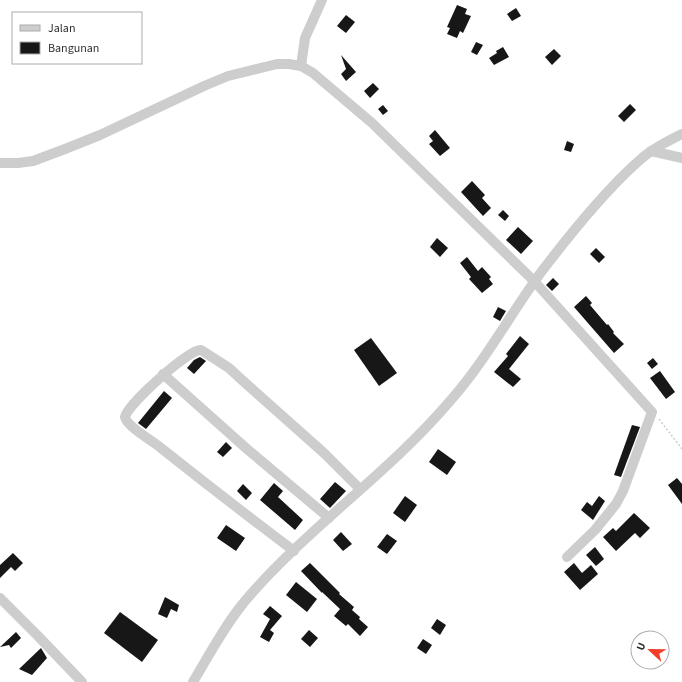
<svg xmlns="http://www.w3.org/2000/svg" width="682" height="682" font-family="'Source Sans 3',sans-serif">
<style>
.building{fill:#171717}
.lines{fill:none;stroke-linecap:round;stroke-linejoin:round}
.path{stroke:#cdcdcd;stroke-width:1.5;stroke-dasharray:2 2;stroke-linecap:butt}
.minor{stroke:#cdcdcd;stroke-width:10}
</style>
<rect width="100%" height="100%" fill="#fff"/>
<!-- building -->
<g class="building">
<path d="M 457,5 L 467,9 L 465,14 L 471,16 L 463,33 L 460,31 L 457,38 L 447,34 L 450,28 L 447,27 Z"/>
<path d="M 516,8 L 521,16 L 512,21 L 507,14 Z"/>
<path d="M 346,15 L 355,22 L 346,33 L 337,26 Z"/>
<path d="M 476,42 L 483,45 L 477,55 L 471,52 Z"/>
<path d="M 503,47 L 509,57 L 494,65 L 489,58 L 497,53 L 496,51 Z"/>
<path d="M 554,49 L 561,56 L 552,65 L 545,57 Z"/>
<path d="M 341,55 L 356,72 L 346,81 L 341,74 L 346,69 Z"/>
<path d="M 373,83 L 379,89 L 370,98 L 364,91 Z"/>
<path d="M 630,104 L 636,110 L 624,122 L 618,116 Z"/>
<path d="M 383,105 L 388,111 L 383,115 L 378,109 Z"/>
<path d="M 435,130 L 450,148 L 440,156 L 429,144 L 433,141 L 429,136 Z"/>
<path d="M 567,141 L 574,144 L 571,152 L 564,150 Z"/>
<path d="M 472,181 L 485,195 L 482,198 L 491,208 L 483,216 L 461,192 Z"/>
<path d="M 503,210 L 509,216 L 505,221 L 498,215 Z"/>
<path d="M 518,227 L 533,241 L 521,254 L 506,240 Z"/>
<path d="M 437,238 L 448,248 L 440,257 L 430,247 Z"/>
<path d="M 596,248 L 605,257 L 599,263 L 590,254 Z"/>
<path d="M 467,257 L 478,271 L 482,267 L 491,277 L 489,279 L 493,284 L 482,293 L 469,279 L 471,277 L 460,263 Z"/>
<path d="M 553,278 L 559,284 L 552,291 L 546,285 Z"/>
<path d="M 586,296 L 592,303 L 590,305 L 607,325 L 608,324 L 614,332 L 613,333 L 624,344 L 614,353 L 574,307 Z"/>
<path d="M 498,307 L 506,311 L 500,321 L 493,317 Z"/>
<path d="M 520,336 L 529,344 L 509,369 L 521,379 L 513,387 L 494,372 L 508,356 L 506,354 Z"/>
<path d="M 371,338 L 397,373 L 379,386 L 354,350 Z"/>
<path d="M 200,357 L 206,361 L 194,374 L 187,368 L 194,360 Z"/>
<path d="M 653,358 L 658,364 L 652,369 L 647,363 Z"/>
<path d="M 660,371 L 675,392 L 666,399 L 650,378 Z"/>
<path d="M 164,391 L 172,398 L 146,429 L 138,423 Z"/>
<path d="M 632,425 L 640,427 L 621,477 L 614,475 Z"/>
<path d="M 226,442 L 232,448 L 223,457 L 217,452 Z"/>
<path d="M 438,449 L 456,462 L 447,475 L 429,462 Z"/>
<path d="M 677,478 L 682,484 L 682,504 L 668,485 Z"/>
<path d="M 335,482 L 346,491 L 330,508 L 320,499 Z"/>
<path d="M 274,483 L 283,491 L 278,497 L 303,520 L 295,530 L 260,500 Z"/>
<path d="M 243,484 L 252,493 L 246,500 L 237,491 Z"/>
<path d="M 405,496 L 417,505 L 405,522 L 393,513 Z"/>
<path d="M 599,496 L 605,501 L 593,520 L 581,510 L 587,502 L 592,506 Z"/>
<path d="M 634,513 L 650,528 L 640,538 L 635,533 L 616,551 L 603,537 L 613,528 L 616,531 Z"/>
<path d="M 226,525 L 245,538 L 236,551 L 217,538 Z"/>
<path d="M 341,532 L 352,544 L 343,551 L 333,540 Z"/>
<path d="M 387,534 L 397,541 L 387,554 L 377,547 Z"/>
<path d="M 595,547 L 604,559 L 596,566 L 586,555 Z"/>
<path d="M 13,553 L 23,563 L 15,571 L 11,567 L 0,578 L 0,565 Z"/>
<path d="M 310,563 L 340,593 L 339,594 L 354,607 L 352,610 L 360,617 L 359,619 L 368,627 L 360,636 L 348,624 L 346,626 L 334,616 L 340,609 L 322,592 L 322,593 L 301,571 Z"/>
<path d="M 574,563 L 582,573 L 591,565 L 598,574 L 580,590 L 564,572 Z"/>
<path d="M 296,582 L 317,599 L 307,612 L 286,595 Z"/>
<path d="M 165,597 L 179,605 L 177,612 L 171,609 L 167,618 L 158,614 Z"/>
<path d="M 270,606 L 282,616 L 270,630 L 274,633 L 269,642 L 260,637 L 270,619 L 263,614 Z"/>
<path d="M 120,612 L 158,640 L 142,662 L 104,633 Z"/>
<path d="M 437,619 L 446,625 L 440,635 L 431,628 Z"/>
<path d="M 309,630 L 318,638 L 310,647 L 301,639 Z"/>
<path d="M 16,632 L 21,638 L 11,648 L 9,645 L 0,647 Z"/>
<path d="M 423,639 L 432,645 L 426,654 L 417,648 Z"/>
<path d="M 41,648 L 47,658 L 32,675 L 19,669 Z"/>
</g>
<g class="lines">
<!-- path -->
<path class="path" d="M 659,419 L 682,449"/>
<!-- minor -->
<g class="minor">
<path d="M 301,66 L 305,38 L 322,0"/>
<path d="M 651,151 L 682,158"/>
<path d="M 0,163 L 18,163 L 33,161 L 65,149 L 100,135 L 204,86 L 228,76 L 277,64 L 289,64 L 301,66 L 313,73 L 372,123 L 534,281 L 652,412 L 623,491 L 616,504 L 595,530 L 567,557"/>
<path d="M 163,374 L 247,449 L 329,518"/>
<path d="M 294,551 C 249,517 205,483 161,448 C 153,441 127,427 125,417 C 128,404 189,349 201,350 L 229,368 L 242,380 L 324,453 L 360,489"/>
<path d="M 0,598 L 38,636 L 82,682"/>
<path d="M 193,682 C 209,655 225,625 245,601 C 307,528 388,474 450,401 C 482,365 506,322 534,282 C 543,269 553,257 563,244 C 587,214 612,184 641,159 C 653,148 668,141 682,134"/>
</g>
</g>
<!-- legend -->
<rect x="12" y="12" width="130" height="52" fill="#ffffff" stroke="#acacac"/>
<rect x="20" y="25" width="20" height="6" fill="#cdcdcd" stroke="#acacac"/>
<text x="48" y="32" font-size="12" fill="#303030">Jalan</text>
<rect x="20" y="42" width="20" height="12" fill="#171717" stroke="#acacac"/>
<text x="48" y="52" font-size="12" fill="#303030">Bangunan</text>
<!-- north arrow -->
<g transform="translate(650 650) rotate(292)"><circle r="19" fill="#ffffff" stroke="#acacac"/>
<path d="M0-3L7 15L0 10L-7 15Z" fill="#f13d29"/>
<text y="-6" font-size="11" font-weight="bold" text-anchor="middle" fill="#303030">U</text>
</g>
</svg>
